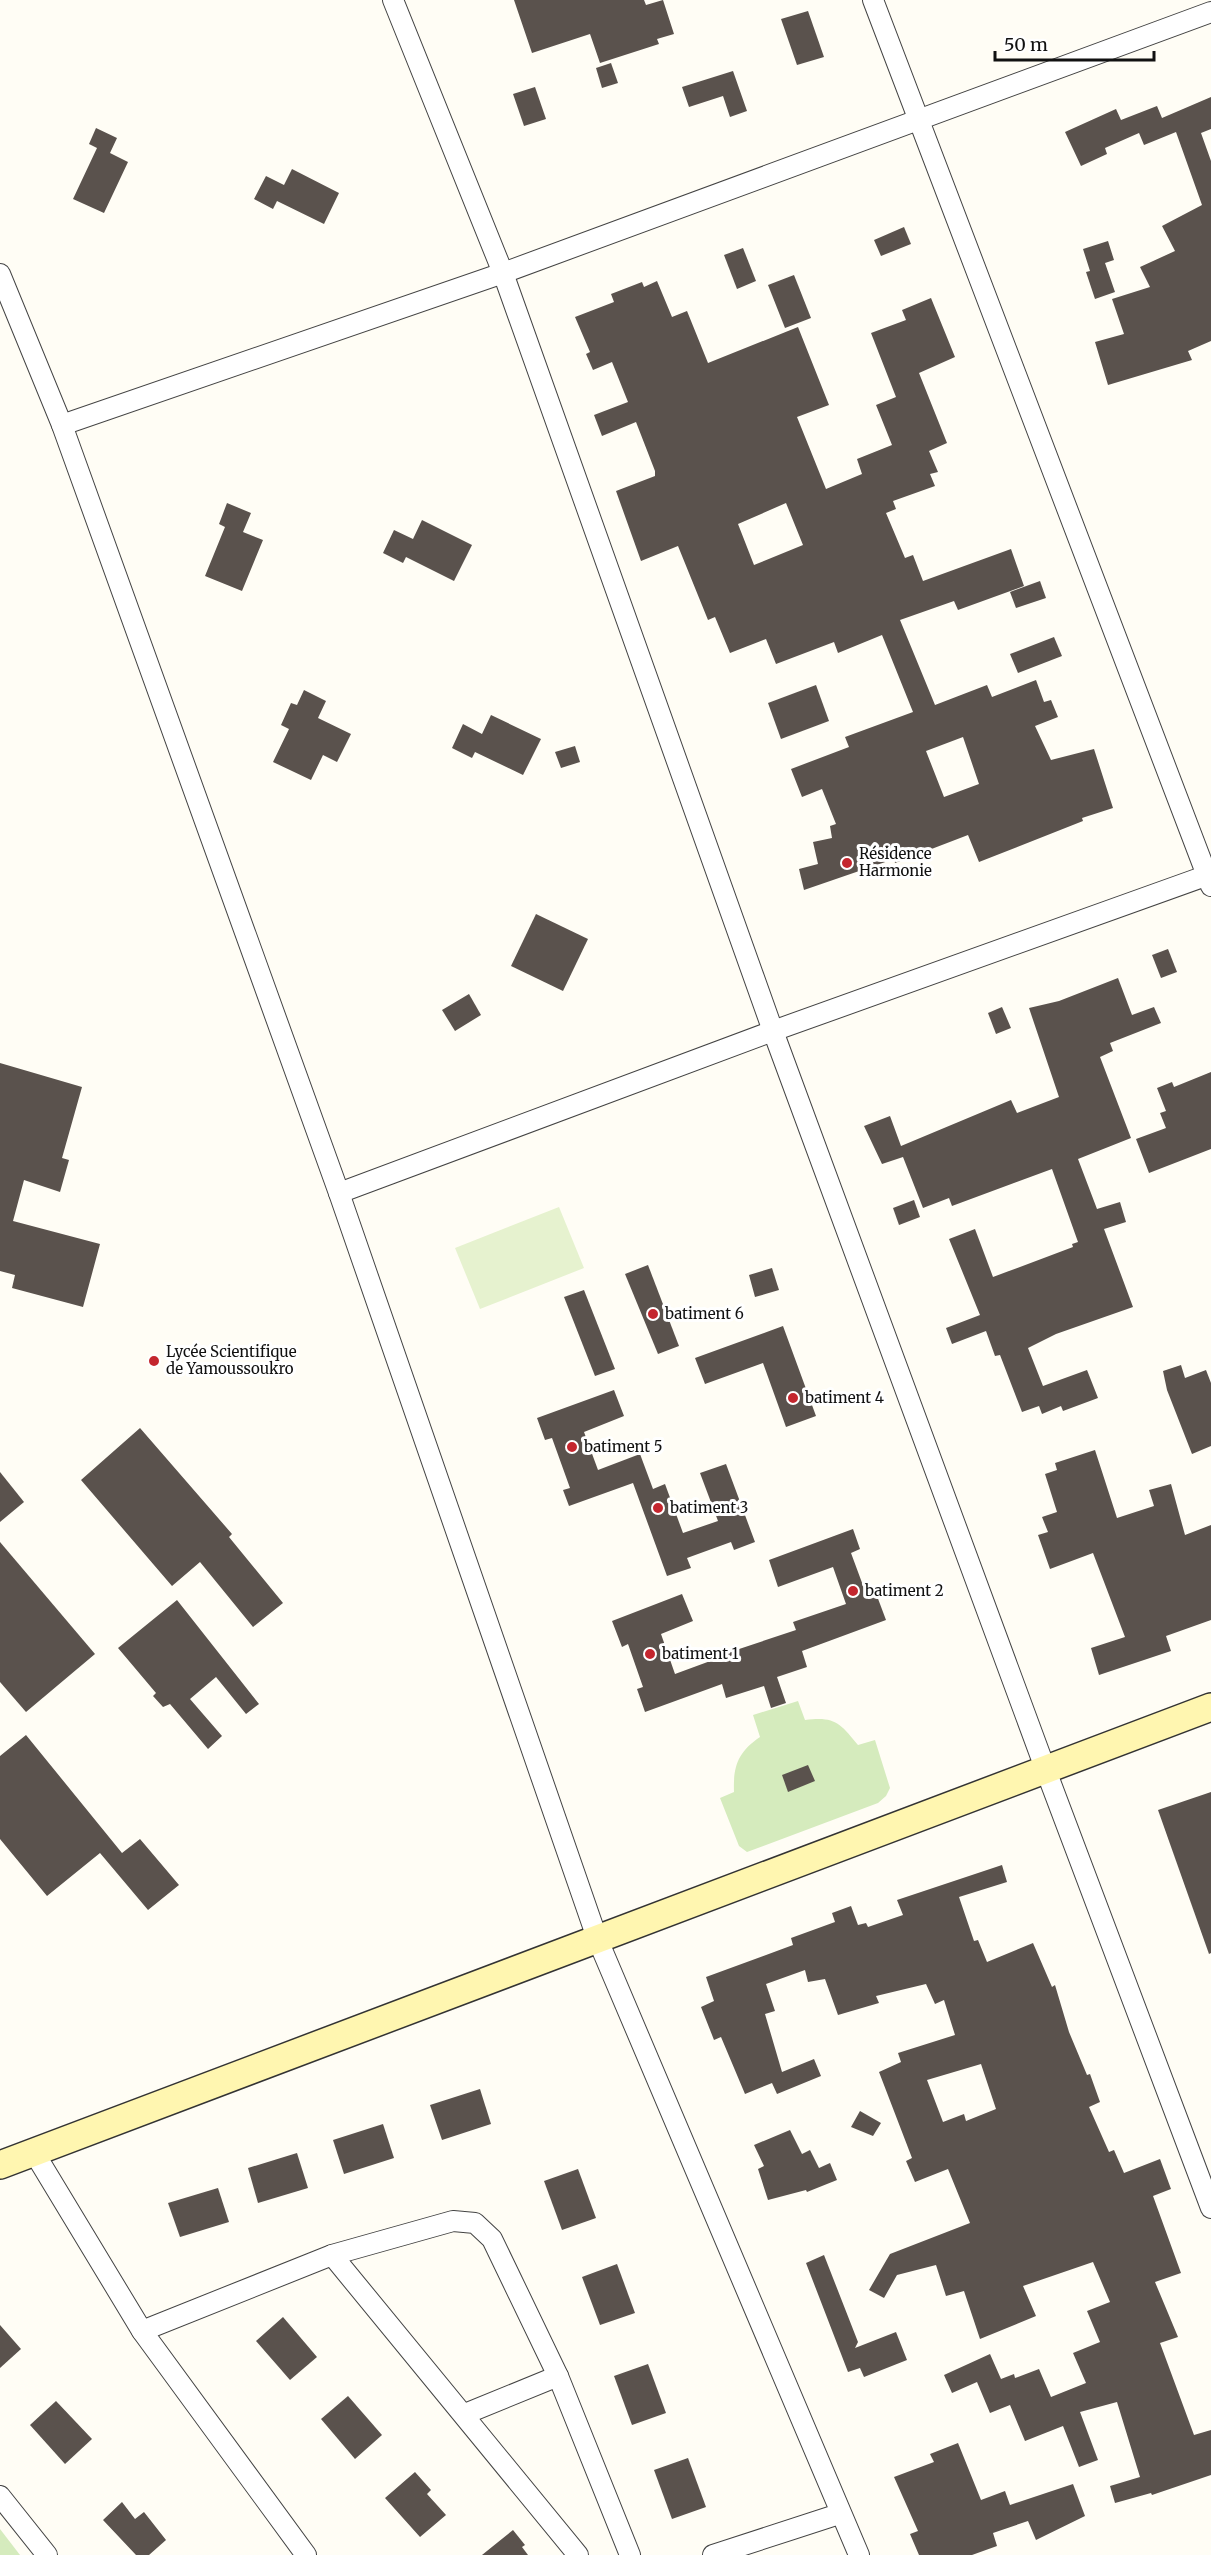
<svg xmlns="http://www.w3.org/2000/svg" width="1211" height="2555" font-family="Merriweather,serif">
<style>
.green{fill:#d5ebbd}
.pitch{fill:#e6f2cf}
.building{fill:#5a524d;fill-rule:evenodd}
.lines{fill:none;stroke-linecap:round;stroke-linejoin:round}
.street-casing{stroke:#444;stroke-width:22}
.secondary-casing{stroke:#333;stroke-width:30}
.street{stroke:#fff;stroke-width:20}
.secondary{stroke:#fff6b0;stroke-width:27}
.poi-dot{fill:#c4262e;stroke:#fff;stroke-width:2}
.labels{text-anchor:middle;stroke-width:6;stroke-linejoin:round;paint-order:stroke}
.poi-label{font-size:15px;fill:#111;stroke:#fff;text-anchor:start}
</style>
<rect width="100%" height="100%" fill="#fffdf5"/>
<!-- green -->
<g class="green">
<path d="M 798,1701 L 805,1720 C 835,1716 840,1723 858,1745 L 875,1740 L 890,1788 L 886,1796 L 878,1803 L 747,1852 L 739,1846 L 720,1798 L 734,1792 C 733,1766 738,1752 760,1737 L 753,1715 Z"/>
<path d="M 0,2529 L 20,2555 L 0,2555 Z"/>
</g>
<!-- pitch -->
<path class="pitch" d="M 559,1207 L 584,1268 L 480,1309 L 455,1248 Z"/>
<!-- building -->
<g class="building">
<path d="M 514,0 L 644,0 L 646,5 L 663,0 L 674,34 L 657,39 L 659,44 L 600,63 L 590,34 L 532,53 Z"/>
<path d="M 808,11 L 824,57 L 797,65 L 781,19 Z"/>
<path d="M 611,63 L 618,83 L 602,88 L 596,68 Z"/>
<path d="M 733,71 L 747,111 L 730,117 L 723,96 L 689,107 L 682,87 Z"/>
<path d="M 535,87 L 546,119 L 524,126 L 513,94 Z"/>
<path d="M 1211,97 L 1211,129 L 1201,133 L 1211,161 L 1211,341 L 1188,351 L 1192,360 L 1108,385 L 1095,342 L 1124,334 L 1112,299 L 1150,287 L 1140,267 L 1175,251 L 1162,226 L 1202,205 L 1176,132 L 1144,145 L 1139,133 L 1105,148 L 1107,154 L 1081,166 L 1065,132 L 1116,109 L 1121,120 L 1157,106 L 1162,118 Z"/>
<path d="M 96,128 L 117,138 L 110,153 L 128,162 L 104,213 L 73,199 L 97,148 L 89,144 Z"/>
<path d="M 292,169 L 339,193 L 324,224 L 277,201 L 273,209 L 254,199 L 266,176 L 284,185 Z"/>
<path d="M 904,227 L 911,244 L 881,256 L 874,240 Z"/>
<path d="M 1108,241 L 1114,260 L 1105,263 L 1115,292 L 1095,299 L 1086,272 L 1090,271 L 1083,249 Z"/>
<path d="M 743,248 L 756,281 L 737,289 L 724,255 Z"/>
<path d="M 794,275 L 811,318 L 785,328 L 768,285 Z"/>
<path d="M 657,281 L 672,317 L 687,311 L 708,363 L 798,327 L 829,405 L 797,417 L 826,489 L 862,474 L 857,459 L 892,445 L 876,405 L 896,397 L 871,333 L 906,320 L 902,310 L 931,298 L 955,357 L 919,373 L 947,443 L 929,451 L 938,472 L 930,474 L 935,486 L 893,501 L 896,509 L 886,513 L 905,558 L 913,555 L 923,581 L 1011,549 L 1024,586 L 958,610 L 954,601 L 900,620 L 935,705 L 987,685 L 992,697 L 1036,680 L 1044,702 L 1051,700 L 1058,717 L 1035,726 L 1051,760 L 1094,749 L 1113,808 L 1082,818 L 1083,821 L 979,862 L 968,835 L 895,863 L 894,859 L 804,890 L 799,869 L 818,864 L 813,842 L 832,838 L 830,826 L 836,824 L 822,789 L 802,797 L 791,769 L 849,747 L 845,737 L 913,712 L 882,635 L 838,653 L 834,642 L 776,664 L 766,639 L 730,653 L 715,617 L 708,620 L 678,546 L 641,561 L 616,491 L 655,476 L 655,471 L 636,422 L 602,436 L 594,415 L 628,402 L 612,362 L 593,370 L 586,354 L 590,352 L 575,317 L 614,302 L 611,294 L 642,282 L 644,287 ZM 786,503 L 803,545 L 754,565 L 738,524 ZM 963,737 L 979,784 L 944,797 L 926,751 Z"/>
<path d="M 227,503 L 251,513 L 243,532 L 263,540 L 242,591 L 205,576 L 225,527 L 219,524 Z"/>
<path d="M 422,520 L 472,545 L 454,581 L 406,557 L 403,563 L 383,553 L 394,530 L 413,539 Z"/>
<path d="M 1040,581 L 1046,598 L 1016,608 L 1010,592 Z"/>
<path d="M 1054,637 L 1062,656 L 1018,673 L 1010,654 Z"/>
<path d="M 816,685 L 829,721 L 781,739 L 768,703 Z"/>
<path d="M 304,690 L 326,701 L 318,718 L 351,734 L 337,762 L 323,755 L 311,780 L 273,762 L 289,729 L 281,725 L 291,703 L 297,705 Z"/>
<path d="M 491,715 L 541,739 L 523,775 L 475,752 L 472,758 L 452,748 L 463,724 L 482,734 Z"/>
<path d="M 575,746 L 580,762 L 561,768 L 555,752 Z"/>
<path d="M 536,914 L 588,939 L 563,991 L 511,966 Z"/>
<path d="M 1168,949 L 1177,972 L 1161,978 L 1152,955 Z"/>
<path d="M 1118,978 L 1132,1015 L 1154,1007 L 1161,1023 L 1110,1043 L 1113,1051 L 1100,1057 L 1131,1138 L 1078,1159 L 1097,1209 L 1120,1202 L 1126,1222 L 1104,1229 L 1133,1307 L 1056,1334 L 1028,1348 L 1043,1386 L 1087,1370 L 1098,1398 L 1063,1411 L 1061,1406 L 1042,1414 L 1039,1406 L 1022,1412 L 1000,1355 L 995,1356 L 986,1331 L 952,1344 L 946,1328 L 980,1315 L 949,1239 L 975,1229 L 993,1277 L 1073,1247 L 1072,1244 L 1078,1242 L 1052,1169 L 952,1206 L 949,1198 L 923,1208 L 903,1157 L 882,1164 L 864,1126 L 890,1116 L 901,1146 L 1011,1100 L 1017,1113 L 1059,1097 L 1029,1008 L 1059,1001 Z"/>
<path d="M 469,994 L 481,1015 L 455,1031 L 442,1010 Z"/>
<path d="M 1002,1007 L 1011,1028 L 996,1034 L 988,1013 Z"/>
<path d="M 0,1063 L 82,1087 L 62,1158 L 69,1160 L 60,1192 L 24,1180 L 13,1221 L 100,1244 L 83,1307 L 12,1288 L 15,1275 L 0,1271 Z"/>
<path d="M 1211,1072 L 1211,1149 L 1149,1173 L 1136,1139 L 1166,1128 L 1160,1113 L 1166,1111 L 1157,1088 L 1172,1082 L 1174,1087 Z"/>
<path d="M 914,1200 L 920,1217 L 899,1225 L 893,1208 Z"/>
<path d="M 648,1265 L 679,1346 L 658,1354 L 625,1274 Z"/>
<path d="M 772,1268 L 779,1290 L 755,1297 L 749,1275 Z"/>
<path d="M 584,1290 L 615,1369 L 595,1376 L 564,1297 Z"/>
<path d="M 783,1326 L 816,1416 L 786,1427 L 763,1363 L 705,1384 L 695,1358 Z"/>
<path d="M 1181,1365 L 1185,1378 L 1206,1370 L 1211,1383 L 1211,1446 L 1192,1454 L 1167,1390 L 1163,1371 Z"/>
<path d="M 614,1390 L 624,1416 L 584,1432 L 598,1470 L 640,1454 L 653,1489 L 665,1484 L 683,1533 L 718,1521 L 700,1473 L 726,1464 L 755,1542 L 734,1550 L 731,1542 L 687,1558 L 691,1568 L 667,1576 L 633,1483 L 569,1506 L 563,1490 L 570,1488 L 552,1438 L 545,1440 L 537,1418 Z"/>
<path d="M 140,1428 L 232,1534 L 229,1537 L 283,1603 L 253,1627 L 200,1562 L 172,1586 L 81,1480 Z"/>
<path d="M 1095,1450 L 1117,1518 L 1154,1506 L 1149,1490 L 1171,1484 L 1185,1535 L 1211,1525 L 1211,1620 L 1166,1636 L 1171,1651 L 1099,1675 L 1091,1648 L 1125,1637 L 1093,1553 L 1050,1569 L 1038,1535 L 1048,1532 L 1042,1517 L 1057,1512 L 1045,1474 L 1057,1470 L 1055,1463 Z"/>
<path d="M 0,1472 L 24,1502 L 0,1522 Z"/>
<path d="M 853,1529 L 860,1549 L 851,1553 L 868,1599 L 877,1596 L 886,1620 L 802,1651 L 807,1667 L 777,1677 L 786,1703 L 771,1708 L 764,1686 L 726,1698 L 722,1684 L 645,1712 L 637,1689 L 643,1687 L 628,1644 L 622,1647 L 612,1621 L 682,1594 L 693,1621 L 661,1634 L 675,1674 L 713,1660 L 712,1658 L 796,1630 L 793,1622 L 846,1604 L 833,1567 L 778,1587 L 769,1560 Z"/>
<path d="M 0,1542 L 95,1654 L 26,1712 L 0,1682 Z"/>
<path d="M 177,1600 L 259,1704 L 246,1714 L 216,1677 L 190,1699 L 222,1736 L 208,1749 L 170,1704 L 163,1707 L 153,1696 L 156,1693 L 118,1648 Z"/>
<path d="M 26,1735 L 122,1853 L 140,1839 L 179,1885 L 148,1910 L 100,1853 L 47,1896 L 0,1839 L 0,1756 Z"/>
<path d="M 808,1765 L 815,1781 L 788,1792 L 782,1775 Z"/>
<path d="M 1211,1792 L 1211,1953 L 1209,1954 L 1158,1810 Z"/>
<path d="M 1002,1865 L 1007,1882 L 959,1897 L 974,1941 L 978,1940 L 987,1962 L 1033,1943 L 1052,1987 L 1055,1985 L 1069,2032 L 1087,2075 L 1090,2074 L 1100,2102 L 1089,2107 L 1109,2152 L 1114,2150 L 1124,2173 L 1160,2159 L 1171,2189 L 1153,2196 L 1181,2273 L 1155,2282 L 1178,2337 L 1160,2343 L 1194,2435 L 1211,2430 L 1211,2475 L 1152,2495 L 1151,2493 L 1115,2503 L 1110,2486 L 1140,2477 L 1117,2402 L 1080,2412 L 1098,2460 L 1079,2467 L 1063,2426 L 1025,2441 L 1010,2405 L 990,2413 L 977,2382 L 952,2393 L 944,2375 L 990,2354 L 1001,2379 L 1014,2374 L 1015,2378 L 1039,2369 L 1051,2397 L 1086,2383 L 1073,2353 L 1100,2342 L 1087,2311 L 1110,2302 L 1093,2262 L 1023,2286 L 1036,2316 L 980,2339 L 964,2291 L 946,2296 L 936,2265 L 897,2275 L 884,2298 L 869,2290 L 890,2254 L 970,2223 L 948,2169 L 915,2182 L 906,2161 L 912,2158 L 879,2072 L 901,2062 L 898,2053 L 955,2035 L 944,2000 L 935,2004 L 926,1984 L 876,1996 L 879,2003 L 838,2015 L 825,1979 L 808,1982 L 805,1970 L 766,1984 L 775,2011 L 765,2014 L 782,2072 L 814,2059 L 821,2076 L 777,2094 L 772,2083 L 745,2094 L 721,2037 L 714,2040 L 701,2007 L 714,2001 L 706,1977 L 793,1945 L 791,1938 L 835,1922 L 832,1913 L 851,1906 L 858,1925 L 866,1923 L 868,1927 L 903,1915 L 897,1900 ZM 981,2064 L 996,2109 L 966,2121 L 964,2114 L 943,2122 L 927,2080 Z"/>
<path d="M 480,2089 L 491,2124 L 442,2140 L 430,2105 Z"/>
<path d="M 860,2111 L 881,2123 L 873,2136 L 851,2127 Z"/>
<path d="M 383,2124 L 394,2158 L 344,2174 L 333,2140 Z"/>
<path d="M 790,2130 L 802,2154 L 810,2150 L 819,2168 L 830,2163 L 837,2180 L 807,2192 L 806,2190 L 768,2200 L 758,2169 L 764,2166 L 754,2145 Z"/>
<path d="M 297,2153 L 308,2188 L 258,2203 L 248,2168 Z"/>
<path d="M 578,2169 L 596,2218 L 562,2230 L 544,2181 Z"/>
<path d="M 218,2188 L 229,2222 L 180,2237 L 168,2203 Z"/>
<path d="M 824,2255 L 858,2342 L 855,2348 L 896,2332 L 907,2360 L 864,2377 L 860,2368 L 848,2372 L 806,2263 Z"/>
<path d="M 617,2264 L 635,2313 L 600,2325 L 582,2277 Z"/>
<path d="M 283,2317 L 317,2357 L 290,2380 L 256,2341 Z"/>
<path d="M 0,2325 L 21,2349 L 0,2368 Z"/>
<path d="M 648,2364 L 666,2413 L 632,2425 L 614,2376 Z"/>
<path d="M 348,2396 L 382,2435 L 355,2459 L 321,2419 Z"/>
<path d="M 56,2401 L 92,2439 L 65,2464 L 30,2425 Z"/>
<path d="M 958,2443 L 981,2500 L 1005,2491 L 1010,2505 L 1073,2484 L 1085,2516 L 1036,2540 L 1028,2521 L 993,2533 L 997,2546 L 972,2555 L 919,2555 L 910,2534 L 918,2531 L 894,2477 L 934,2462 L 930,2454 Z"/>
<path d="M 688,2458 L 706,2507 L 672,2519 L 654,2470 Z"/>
<path d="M 415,2472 L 431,2490 L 427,2494 L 446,2515 L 420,2537 L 385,2498 Z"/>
<path d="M 122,2502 L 135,2519 L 144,2512 L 166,2540 L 149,2555 L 136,2555 L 103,2520 Z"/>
<path d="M 513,2530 L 525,2545 L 522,2547 L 528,2555 L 482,2555 Z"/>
</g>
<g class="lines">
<defs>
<g id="street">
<path d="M 393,0 L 503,273 L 773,1031 L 1045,1768 L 1211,2208"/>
<path d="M 873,0 L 1211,886"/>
<path d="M 0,274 L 62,425 L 339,1193 L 597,1938 L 859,2555"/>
<path d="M 62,425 L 503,273 L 1211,12"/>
<path d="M 339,1193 L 773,1031 L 1211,874"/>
<path d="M 35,2154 L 142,2331 L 306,2555"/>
<path d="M 332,2255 L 578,2555"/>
<path d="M 142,2331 L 332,2255 L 453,2221 L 475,2223 L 492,2239 L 558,2376 L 630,2555"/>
<path d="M 465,2414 L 558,2376"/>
<path d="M 0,2496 L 47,2555"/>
<path d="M 713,2555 L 839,2514"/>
</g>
<path id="secondary" d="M 0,2165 L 1211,1707"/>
</defs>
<!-- street casing -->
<use href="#street" class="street-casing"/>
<!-- secondary casing -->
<use href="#secondary" class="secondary-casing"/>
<!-- street -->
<use href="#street" class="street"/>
<!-- secondary -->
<use href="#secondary" class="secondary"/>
</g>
<!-- markers -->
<g class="poi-dot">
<circle cx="847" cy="863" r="6"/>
<circle cx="653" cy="1314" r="6"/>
<circle cx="154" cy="1361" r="6"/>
<circle cx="793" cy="1398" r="6"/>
<circle cx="572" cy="1447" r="6"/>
<circle cx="658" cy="1508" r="6"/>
<circle cx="853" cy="1591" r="6"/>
<circle cx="650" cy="1654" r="6"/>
</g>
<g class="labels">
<!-- poi labels -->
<g class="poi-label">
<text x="859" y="859">Résidence<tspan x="859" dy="17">Harmonie</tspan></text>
<text x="665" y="1319">batiment 6</text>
<text x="166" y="1357">Lycée Scientifique<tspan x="166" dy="17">de Yamoussoukro</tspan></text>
<text x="805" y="1403">batiment 4</text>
<text x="584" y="1452">batiment 5</text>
<text x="670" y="1513">batiment 3</text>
<text x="865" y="1596">batiment 2</text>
<text x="662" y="1659">batiment 1</text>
</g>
</g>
<!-- scale -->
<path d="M995 51v9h159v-9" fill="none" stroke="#111111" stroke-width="3"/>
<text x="1004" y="51" font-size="18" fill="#111111" stroke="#ffffff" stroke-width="4.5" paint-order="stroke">50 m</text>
</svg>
